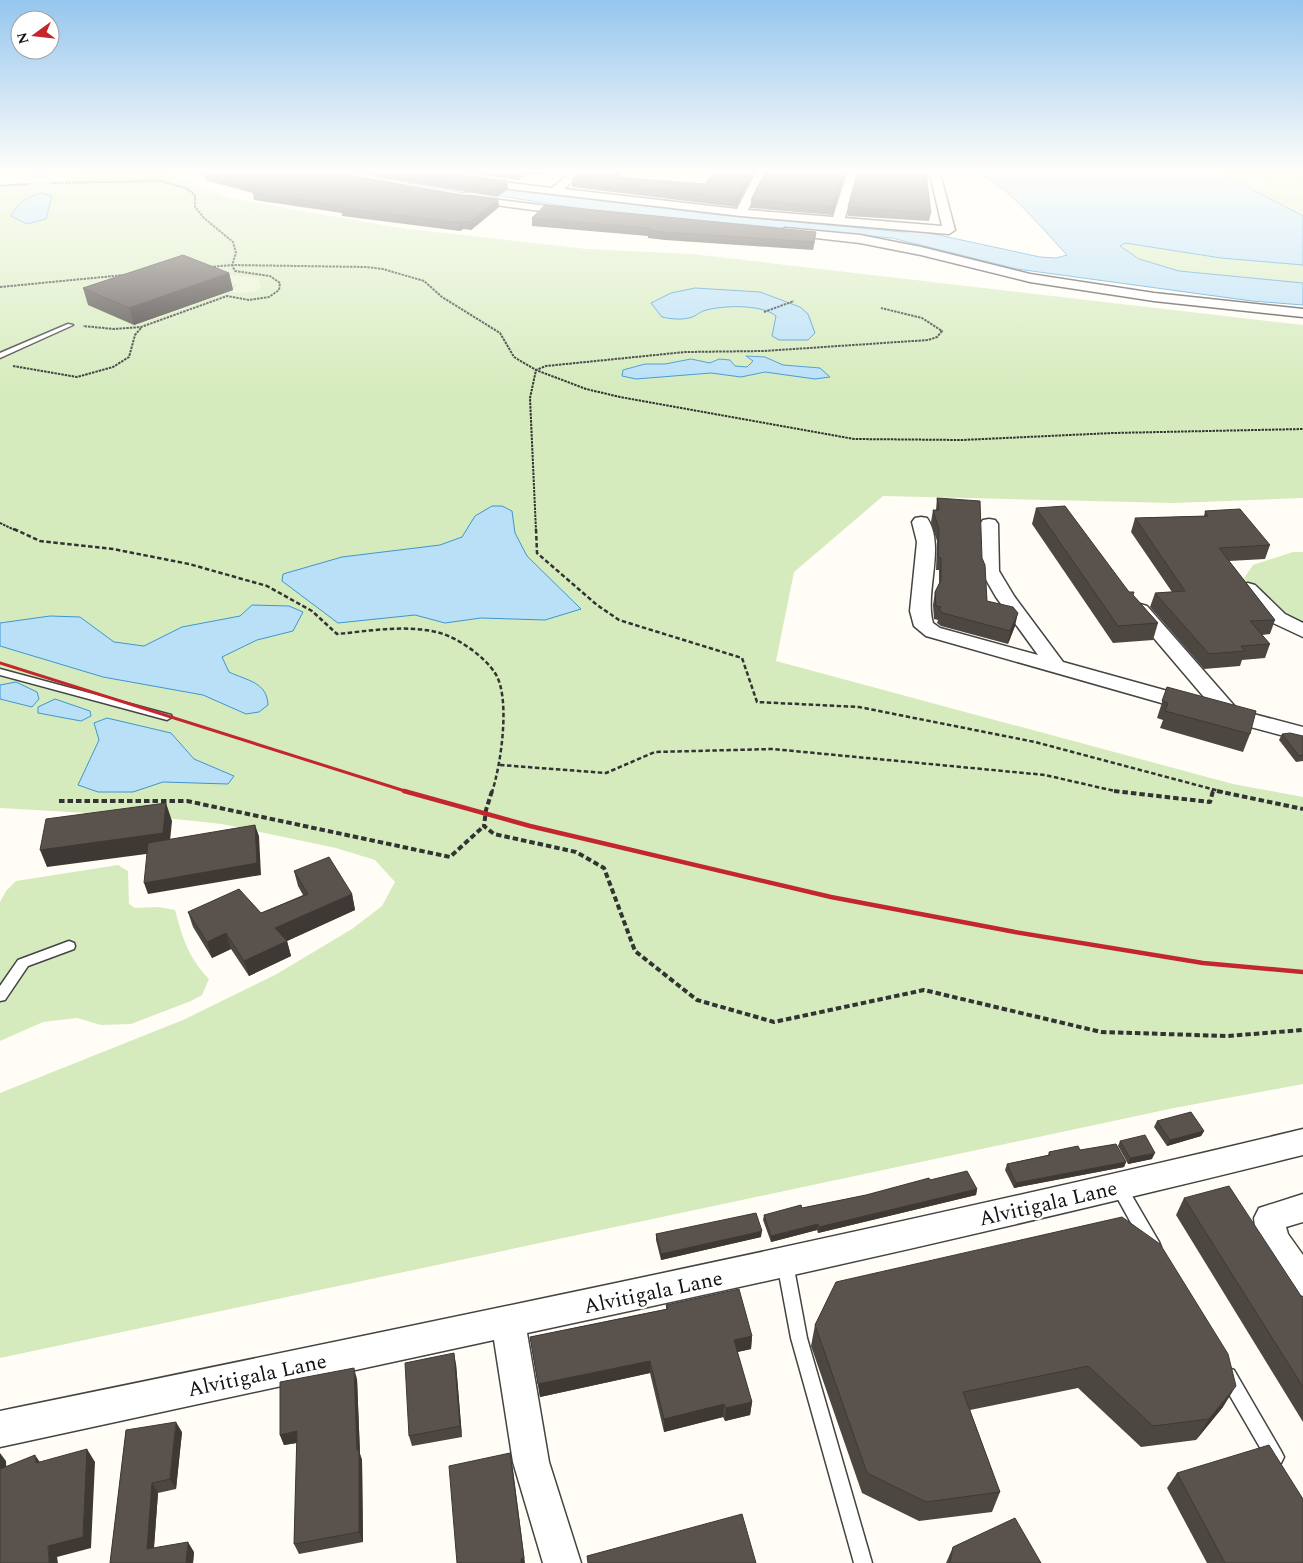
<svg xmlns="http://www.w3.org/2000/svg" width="1303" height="1563" font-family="Spectral,serif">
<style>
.green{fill:#d5ebbd}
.pitch{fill:#e6f2cf}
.water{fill:#b9e0f7;stroke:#3f96cf}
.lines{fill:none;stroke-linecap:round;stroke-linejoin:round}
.service-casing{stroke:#444;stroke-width:3}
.minor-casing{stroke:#444;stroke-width:3}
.path-far2{stroke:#333;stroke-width:2;stroke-dasharray:2.5 1;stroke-linecap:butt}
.path-far1{stroke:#333;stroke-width:2.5;stroke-dasharray:4.5 2.5;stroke-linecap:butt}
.path{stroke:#333;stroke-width:4;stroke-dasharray:5.5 3;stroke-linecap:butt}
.service{fill:#fff;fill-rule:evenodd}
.minor{fill:#fff;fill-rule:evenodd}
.rail-far1{stroke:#c4262e;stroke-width:3}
.rail{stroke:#c4262e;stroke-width:4.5}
.wall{fill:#4d4742}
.shaded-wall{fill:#3f3936}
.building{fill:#5a524d;stroke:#3f3936}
.labels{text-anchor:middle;stroke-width:5;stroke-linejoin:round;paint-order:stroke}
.near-street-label{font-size:21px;fill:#111;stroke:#fff}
</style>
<rect width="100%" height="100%" fill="#fffdf5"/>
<!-- green -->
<g class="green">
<path d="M 82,170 L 161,170 L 229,198 L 400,228 L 587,249 L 692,254 L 1303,325 L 1303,498 L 1174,503 L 883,496 L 794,572 L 776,661 L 1233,784 L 1303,797 L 1303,1084 L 1174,1108 L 0,1358 L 0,1093 L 183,1020 L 275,975 L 352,929 L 382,906 L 395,882 L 375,860 L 336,848 L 222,824 L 156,817 L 0,808 L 0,184 L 64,181 Z"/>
<path d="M 1215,170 L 1303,170 L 1303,216 Z"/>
<path d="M 1125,243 L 1221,258 L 1303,265 L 1303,283 L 1179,271 L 1139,259 L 1120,246 Z"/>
<path d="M 1293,552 L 1303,552 L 1303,629 L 1242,581 L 1253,565 Z"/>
<path d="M 118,865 L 128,871 L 129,904 L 135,908 L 159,907 L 175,910 C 183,939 188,957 209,979 L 202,995 L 191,1001 L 131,1024 L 101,1025 L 77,1018 L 43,1022 L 0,1041 L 0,902 L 6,891 L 16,881 Z"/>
</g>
<!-- pitch -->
<path class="pitch" d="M 218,274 L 258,278 L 261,287 L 254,292 L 234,293 L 231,290 L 238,285 L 210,276 Z"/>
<!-- water -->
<g class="water">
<path d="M 339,170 L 379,170 L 503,189 L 719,215 L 904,232 L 920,231 L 1040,257 L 1056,258 L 1067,255 C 1051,238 1000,178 979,174 C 972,172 962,174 955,174 L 954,170 L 1215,170 L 1303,216 L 1303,265 L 1221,258 L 1125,243 L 1120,246 L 1139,259 L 1179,271 L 1303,283 L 1303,305 L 1252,301 L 1017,269 L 892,238 L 598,211 L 473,192 L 464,193 Z"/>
<path d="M 41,193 L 52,196 L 46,219 L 27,224 L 11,216 C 18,203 26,197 41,193 Z"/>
<path d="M 695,288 L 760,292 L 800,307 L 808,314 L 815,333 L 808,340 L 779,340 L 772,336 L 776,316 C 762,304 721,305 703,311 C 698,313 695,317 689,318 C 680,320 671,319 662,317 L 651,303 L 671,293 Z"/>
<path d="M 746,356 L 765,357 L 783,365 L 820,368 L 830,377 L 815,379 L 765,372 L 741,377 L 711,373 L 636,379 L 622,376 L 623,370 L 645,364 L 665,364 L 691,359 L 710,363 L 719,359 L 730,360 L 735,366 L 747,367 L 753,361 Z"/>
<path d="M 492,506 L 502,506 L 512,511 L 515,533 L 527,556 L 581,609 L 545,620 L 481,618 L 445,623 L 415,615 L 338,623 L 282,581 L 283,574 L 342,557 L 440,545 L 462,537 L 475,516 Z"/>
<path d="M 252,605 L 289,606 L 303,612 L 293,631 L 257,640 L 222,657 L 229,672 C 248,681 267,682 268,705 L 259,712 L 246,714 L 203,695 L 103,677 L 0,646 L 0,623 L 50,616 L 80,617 L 114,642 L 144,646 L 182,627 L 240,616 Z"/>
<path d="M 16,682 L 37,692 L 39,699 L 32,707 L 0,699 L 0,685 Z"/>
<path d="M 55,699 L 90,711 L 91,716 L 81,721 L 38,713 L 38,707 Z"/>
<path d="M 107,718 L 171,733 L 194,759 L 234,776 L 228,784 L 163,782 L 133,792 L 98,792 L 78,785 L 99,740 L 94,723 Z"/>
</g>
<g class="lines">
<defs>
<g id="service">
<path d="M 68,324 L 73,325 L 0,358 L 0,353 Z"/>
<path d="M 0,669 L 171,715 L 172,717 L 167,720 L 0,675 Z"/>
<path d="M 69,941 L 74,943 L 75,946 L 74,949 L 28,966 L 5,1000 L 0,1001 L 0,986 L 18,960 Z"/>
<path d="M 1119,1180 L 1124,1182 L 1159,1242 L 1161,1247 L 1159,1252 L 1153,1254 L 1147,1252 L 1114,1192 L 1111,1187 L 1114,1182 Z"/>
<path d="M 785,1256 L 791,1258 L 793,1263 L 807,1338 L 872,1563 L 854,1563 L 791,1338 L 777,1263 L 779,1258 Z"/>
<path d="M 1228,1368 L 1234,1370 L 1281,1451 L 1284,1457 L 1281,1463 L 1275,1466 L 1269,1463 L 1222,1382 L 1219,1376 L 1222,1370 Z"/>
</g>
<g id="minor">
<path d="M 36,170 L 47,170 L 44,175 L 40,176 L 35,173 Z"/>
<path d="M 573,170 L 585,170 L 564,189 L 737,209 L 757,170 L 767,170 L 748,210 L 833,217 L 848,170 L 858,170 L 845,218 L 942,226 L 929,170 L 939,170 L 955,230 L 949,234 L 741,216 L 477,185 L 472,182 L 477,179 L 552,188 Z"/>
<path d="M 469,196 L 572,209 L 578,212 L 572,215 L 465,201 L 463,199 L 465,197 Z"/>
<path d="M 785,228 L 860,235 L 921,247 L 1030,274 L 1154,293 L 1303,309 L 1303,317 L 1154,301 L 1030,282 L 921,255 L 860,243 L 781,234 L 779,232 Z"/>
<path d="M 921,517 L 927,518 C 946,545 924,592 933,623 L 940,628 L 1038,655 L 996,597 L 981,571 L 980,524 L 983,520 L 989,519 L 995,520 L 998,524 L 999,571 L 1014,596 L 1063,662 L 1200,700 L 1204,705 L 1200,710 L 1193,711 L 1186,710 L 926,636 L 914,626 L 910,611 L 917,542 L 912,522 L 915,518 Z"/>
<path d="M 1248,583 L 1255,585 L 1285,614 L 1303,623 L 1303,637 L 1271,622 L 1239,589 L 1241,585 Z"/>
<path d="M 1140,604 L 1147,606 L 1238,710 L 1303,727 L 1303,741 L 1217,718 L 1213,713 L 1215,710 L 1130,610 L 1133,606 Z"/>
<path d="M 1303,1129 L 1303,1155 C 1045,1219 786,1278 527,1333 L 549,1462 L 581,1563 L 543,1563 L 513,1462 L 494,1340 L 0,1447 L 0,1411 C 435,1321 871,1233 1303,1129 Z"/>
<path d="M 1303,1194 L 1303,1222 L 1286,1227 L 1288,1234 L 1303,1255 L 1303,1296 L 1292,1292 L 1265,1254 L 1255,1227 L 1254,1218 L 1259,1208 Z"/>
</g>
</defs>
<!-- service casing -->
<use href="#service" class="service-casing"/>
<!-- minor casing -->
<use href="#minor" class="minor-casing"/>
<!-- path-far2 -->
<g class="path-far2">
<path d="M 51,183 L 160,181 L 186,188 L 195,195 L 195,207 L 204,218 L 233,242 L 236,253 L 232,265 L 235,271 L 270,276 L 280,283 L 279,290 L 269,297 L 249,300 L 227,296 L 141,327 L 114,329 L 83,326"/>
<path d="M 0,186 L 29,184"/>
<path d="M 210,267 L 232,265 L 366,267 L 383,269 L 424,281 L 442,297 L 500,333 L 514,357 L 536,370 L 586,389 L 620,397 L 854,439 L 962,440 L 1113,433 L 1303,429"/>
<path d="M 0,287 L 124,275"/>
<path d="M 764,312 L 794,301"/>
<path d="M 13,366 L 77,377 L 113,367 L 129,357 L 135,335 L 141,328"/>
<path d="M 0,523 L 17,531"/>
<path d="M 536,531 L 530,398 L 536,370 L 546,366 L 685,352 L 764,351 L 928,340 L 937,337 L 942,331 L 922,318 L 881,308"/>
</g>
<!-- path-far1 -->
<g class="path-far1">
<path d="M 14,529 L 40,541 L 113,549 L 189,564 L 267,586 L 312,611 L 337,634 C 369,631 408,624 440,633 C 458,638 484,656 495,673 C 511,697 501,765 492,792"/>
<path d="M 536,529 L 537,553 L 597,605 L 619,620 L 742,658 L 757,702 L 859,707 L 1035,742 L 1223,792"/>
<path d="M 500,765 L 606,773 L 655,752 L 773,749 L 1045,775 L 1119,792"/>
<path d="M 1212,792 L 1213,790"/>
</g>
<!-- path -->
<g class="path">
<path d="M 492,791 L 486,810 L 484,826 L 494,834 L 576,852 L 604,868 L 635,951 L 697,1000 L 774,1022 L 924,990 L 1101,1032 L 1227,1036 L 1303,1030"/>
<path d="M 1114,791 L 1210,802 L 1213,791"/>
<path d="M 1217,791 L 1303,809"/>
<path d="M 59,801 L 187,801 L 450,857 L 484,826"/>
</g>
<!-- service -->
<use href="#service" class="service"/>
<!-- minor -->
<use href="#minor" class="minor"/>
<!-- rail-far1 -->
<path class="rail-far1" d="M 0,663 L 408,792"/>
<!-- rail -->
<path class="rail" d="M 404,791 L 530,826 L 831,897 L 1015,932 L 1203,963 L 1303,972"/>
</g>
<!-- wall -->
<g class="wall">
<path d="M 189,170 L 320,170 L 462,195 L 498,200 L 499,207 L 471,230 L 463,229 L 460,231 L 342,216 L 342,213 L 254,200 L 253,193 L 205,180 L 205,176 Z"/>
<path d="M 339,170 L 425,170 L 508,189 L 497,197 Z"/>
<path d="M 443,170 L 548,170 L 541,175 L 527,174 L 519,180 Z"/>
<path d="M 624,170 L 618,177 L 706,184 L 755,170 L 736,207 L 572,187 L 572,179 Z"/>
<path d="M 846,170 L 832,215 L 751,208 L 751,200 Z"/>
<path d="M 927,182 L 931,213 L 929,221 L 848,216 L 848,207 Z"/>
<path d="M 532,218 L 815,241 L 813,250 L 665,240 L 648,238 L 648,236 L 532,226 Z"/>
<path d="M 229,273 L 233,290 L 134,325 L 88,305 L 83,288 Z"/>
<path d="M 937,498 L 982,558 L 987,601 L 1015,626 L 1008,644 L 941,626 L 937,623 L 938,620 L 934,619 L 933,605 L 935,592 L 939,584 L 939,570 L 936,570 L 937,541 L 931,522 L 933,510 L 936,510 Z"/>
<path d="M 1036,508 L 1133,595 L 1158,623 L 1153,640 L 1113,643 L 1032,524 Z"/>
<path d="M 1205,511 L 1270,545 L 1265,559 L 1229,561 L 1275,620 L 1270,634 L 1262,635 L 1270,644 L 1265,658 L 1242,660 L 1240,666 L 1204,669 L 1150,607 L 1155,593 L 1172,592 L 1131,532 L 1135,518 L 1204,516 Z"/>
<path d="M 1167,687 L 1250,734 L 1243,752 L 1160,728 L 1163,720 L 1157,718 Z"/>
<path d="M 1282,734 L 1303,736 L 1303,761 L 1296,762 L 1279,740 Z"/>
<path d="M 294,871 L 352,894 L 355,910 L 287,941 L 291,956 L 249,976 L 231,949 L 212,958 L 193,927 L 188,912 L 261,913 L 303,895 L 298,886 Z"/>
<path d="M 1157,1121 L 1204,1131 L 1201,1136 L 1167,1146 L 1154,1127 Z"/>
<path d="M 1120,1141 L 1152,1159 L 1128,1164 L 1118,1146 Z"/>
<path d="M 1080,1150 L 1126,1162 L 1124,1167 L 1014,1188 L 1005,1170 L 1007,1164 L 1048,1155 L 1049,1152 Z"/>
<path d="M 930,1180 L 977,1189 L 976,1195 L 818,1233 L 817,1230 L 771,1242 L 763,1220 L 764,1215 L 802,1208 L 866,1195 Z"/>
<path d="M 1184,1198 L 1303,1299 L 1303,1422 L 1176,1215 Z"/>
<path d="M 656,1234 L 761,1237 L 661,1260 L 656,1240 Z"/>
<path d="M 836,1282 L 1223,1407 L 1196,1440 L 1141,1447 L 1078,1388 L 970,1410 L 1000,1492 L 992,1512 L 919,1521 L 862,1493 L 811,1346 L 815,1325 Z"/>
<path d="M 666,1305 L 752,1336 L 751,1349 L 737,1352 L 752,1402 L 750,1415 L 725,1421 L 723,1417 L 664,1432 L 650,1373 L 540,1397 L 530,1337 L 666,1309 Z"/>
<path d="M 456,1364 L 462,1437 L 412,1446 L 409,1436 Z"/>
<path d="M 357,1379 L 360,1454 L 362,1460 L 363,1542 L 299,1554 L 294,1544 L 297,1443 L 284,1445 L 280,1435 Z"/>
<path d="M 126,1430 L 182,1432 L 176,1489 L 158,1493 L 154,1548 L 194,1552 L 193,1563 L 110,1563 Z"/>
<path d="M 1177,1473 L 1303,1563 L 1207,1563 L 1167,1488 Z"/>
<path d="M 953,1547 L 1041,1563 L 946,1563 Z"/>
</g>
<!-- shaded-wall -->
<g class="shaded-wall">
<path d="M 520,170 L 527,170 L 527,174 L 519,180 L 519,172 Z"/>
<path d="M 541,170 L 548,170 L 541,175 Z"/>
<path d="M 617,170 L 624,170 L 612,185 L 612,177 Z"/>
<path d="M 751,170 L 755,170 L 736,207 L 736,199 Z"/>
<path d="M 844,170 L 846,170 L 832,215 L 832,207 Z"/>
<path d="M 507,181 L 508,189 L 497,197 L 496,189 Z"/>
<path d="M 498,200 L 499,207 L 471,230 L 470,222 Z"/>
<path d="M 463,221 L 463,229 L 460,231 L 460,223 Z"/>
<path d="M 229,273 L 233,290 L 134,325 L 129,308 Z"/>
<path d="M 1018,613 L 1015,626 L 1008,644 L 1010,631 Z"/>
<path d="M 166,803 L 172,821 L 169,851 L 47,867 L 40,850 Z"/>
<path d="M 255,825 L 259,836 L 261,875 L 148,894 L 144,883 Z"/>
<path d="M 352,894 L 355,910 L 287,941 L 291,956 L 249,976 L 244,961 L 275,928 Z"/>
<path d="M 226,933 L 231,949 L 212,958 L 207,942 Z"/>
<path d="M 1204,1131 L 1201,1136 L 1167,1146 L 1170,1140 Z"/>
<path d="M 1155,1153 L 1152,1159 L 1128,1164 L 1130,1158 Z"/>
<path d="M 1126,1162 L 1124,1167 L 1014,1188 L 1016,1183 Z"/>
<path d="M 977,1189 L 976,1195 L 818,1233 L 819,1227 Z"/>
<path d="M 818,1224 L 817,1230 L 771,1242 L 771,1236 Z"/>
<path d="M 762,1231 L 761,1237 L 661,1260 L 661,1254 Z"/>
<path d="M 752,1336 L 751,1349 L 733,1353 L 734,1340 Z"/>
<path d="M 454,1353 L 456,1364 L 462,1437 L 460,1426 Z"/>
<path d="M 650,1361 L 650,1373 L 540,1397 L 538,1384 Z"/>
<path d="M 354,1368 L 357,1379 L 360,1454 L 362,1460 L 363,1542 L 359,1532 Z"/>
<path d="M 1236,1386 L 1223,1407 L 1196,1440 L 1209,1419 Z"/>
<path d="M 752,1402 L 750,1415 L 725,1421 L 726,1408 Z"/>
<path d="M 724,1404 L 723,1417 L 664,1432 L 664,1419 Z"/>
<path d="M 176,1422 L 182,1432 L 176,1489 L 170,1479 Z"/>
<path d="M 297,1431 L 302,1442 L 284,1445 L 280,1435 Z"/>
<path d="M 87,1449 L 95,1462 L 91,1548 L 57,1557 L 58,1563 L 49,1563 L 48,1546 Z"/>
<path d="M 0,1453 L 6,1461 L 7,1482 L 0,1473 Z"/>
<path d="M 510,1453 L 513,1469 L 525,1563 L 521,1563 Z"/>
<path d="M 35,1455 L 44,1468 L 36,1463 Z"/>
<path d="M 152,1483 L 158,1493 L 153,1559 L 147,1549 Z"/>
<path d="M 188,1542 L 194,1552 L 193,1563 L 186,1563 Z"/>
</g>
<!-- building -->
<g class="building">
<path d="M 208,170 L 320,170 L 462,195 L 498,200 L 470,222 L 463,221 L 460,223 L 341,208 L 345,206 L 253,193 L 262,188 L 204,173 L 210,171 Z"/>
<path d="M 385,170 L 425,170 L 507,181 L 496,189 Z"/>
<path d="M 508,170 L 520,170 L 519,172 Z"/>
<path d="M 581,170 L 617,170 L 612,177 L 706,184 L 713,170 L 751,170 L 736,199 L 572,179 Z"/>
<path d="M 766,170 L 844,170 L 832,207 L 751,200 Z"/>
<path d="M 858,170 L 927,170 L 927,182 L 931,213 L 848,207 Z"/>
<path d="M 545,205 L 816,232 L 814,242 L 665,232 L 648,230 L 650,228 L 532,218 Z"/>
<path d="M 183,255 L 229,273 L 129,308 L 83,288 Z"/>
<path d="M 937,498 L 980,501 L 982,558 L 985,565 L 987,601 L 1013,607 L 1018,613 L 1010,631 L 943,613 L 939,610 L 941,607 L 936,606 L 935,592 L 941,580 L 941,558 L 938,557 L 939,529 L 933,510 L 939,510 Z"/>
<path d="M 1065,506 L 1129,592 L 1134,592 L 1133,595 L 1158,623 L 1118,626 L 1036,508 Z"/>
<path d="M 1240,509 L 1270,545 L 1219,548 L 1275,620 L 1250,621 L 1270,644 L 1241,646 L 1245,651 L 1209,654 L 1155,593 L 1185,591 L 1135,518 L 1208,516 L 1205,511 Z"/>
<path d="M 1167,687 L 1256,711 L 1250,734 L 1165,711 L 1168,703 L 1162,701 Z"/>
<path d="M 1290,733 L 1303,736 L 1303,755 L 1299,756 L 1282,734 Z"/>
<path d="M 166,803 L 163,833 L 40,850 L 46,819 Z"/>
<path d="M 255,825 L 257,863 L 144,883 L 148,843 Z"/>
<path d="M 329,857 L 352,894 L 275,928 L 287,941 L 244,961 L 226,933 L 207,942 L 188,912 L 239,889 L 261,913 L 308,894 L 294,871 Z"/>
<path d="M 1191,1112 L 1204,1131 L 1170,1140 L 1157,1121 Z"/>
<path d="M 1145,1135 L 1155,1153 L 1130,1158 L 1120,1141 Z"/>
<path d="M 1116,1144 L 1126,1162 L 1016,1183 L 1007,1164 L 1050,1155 L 1049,1152 L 1078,1146 L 1080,1150 Z"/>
<path d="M 967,1171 L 977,1189 L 819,1227 L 818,1224 L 771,1236 L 764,1215 L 801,1205 L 802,1208 L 866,1195 L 929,1178 L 930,1180 Z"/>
<path d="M 1229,1186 L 1303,1299 L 1303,1387 L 1184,1198 Z"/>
<path d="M 756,1213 L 762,1231 L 661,1254 L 656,1234 Z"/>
<path d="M 1122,1217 L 1160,1244 L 1228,1354 L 1236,1386 L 1209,1419 L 1153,1426 L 1088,1366 L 963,1392 L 1000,1492 L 926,1502 L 867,1473 L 815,1325 L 836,1282 Z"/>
<path d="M 739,1289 L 752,1336 L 734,1340 L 752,1402 L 726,1408 L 724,1404 L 664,1419 L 650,1361 L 538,1384 L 530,1337 L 668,1309 L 666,1305 Z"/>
<path d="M 454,1353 L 460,1426 L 409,1436 L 405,1363 Z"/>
<path d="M 354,1368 L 357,1450 L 359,1450 L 359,1532 L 294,1544 L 297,1431 L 280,1435 L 280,1382 Z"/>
<path d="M 176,1422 L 170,1479 L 152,1483 L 147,1549 L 188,1542 L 186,1563 L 110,1563 L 126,1430 Z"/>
<path d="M 1269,1445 L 1303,1499 L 1303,1563 L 1225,1563 L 1177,1473 Z"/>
<path d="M 87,1449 L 83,1537 L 48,1546 L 49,1563 L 0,1563 L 0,1469 L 35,1455 L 36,1463 Z"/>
<path d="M 510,1453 L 524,1558 L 520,1559 L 521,1563 L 457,1563 L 449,1466 Z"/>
<path d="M 742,1514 L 756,1563 L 588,1563 L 587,1556 Z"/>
<path d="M 1015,1518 L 1041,1563 L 950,1563 L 953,1547 Z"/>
</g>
<!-- sky -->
<linearGradient id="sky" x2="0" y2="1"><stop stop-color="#95c6ee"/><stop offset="0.44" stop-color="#fffefa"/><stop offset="1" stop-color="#fffefa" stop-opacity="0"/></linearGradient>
<rect width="1303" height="389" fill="url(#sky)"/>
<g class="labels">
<!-- near-street labels -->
<g class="near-street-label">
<text transform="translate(1048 1203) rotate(-13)" y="7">Alvitigala Lane</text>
<text transform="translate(653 1292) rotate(-12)" y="7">Alvitigala Lane</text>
<text transform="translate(257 1375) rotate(-12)" y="7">Alvitigala Lane</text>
</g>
</g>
<!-- north arrow -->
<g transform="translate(35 35) rotate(255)"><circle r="24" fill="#ffffff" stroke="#a0a0a0"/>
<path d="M0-4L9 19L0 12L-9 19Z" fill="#c4262e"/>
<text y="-8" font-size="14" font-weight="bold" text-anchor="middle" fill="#111111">N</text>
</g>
</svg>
